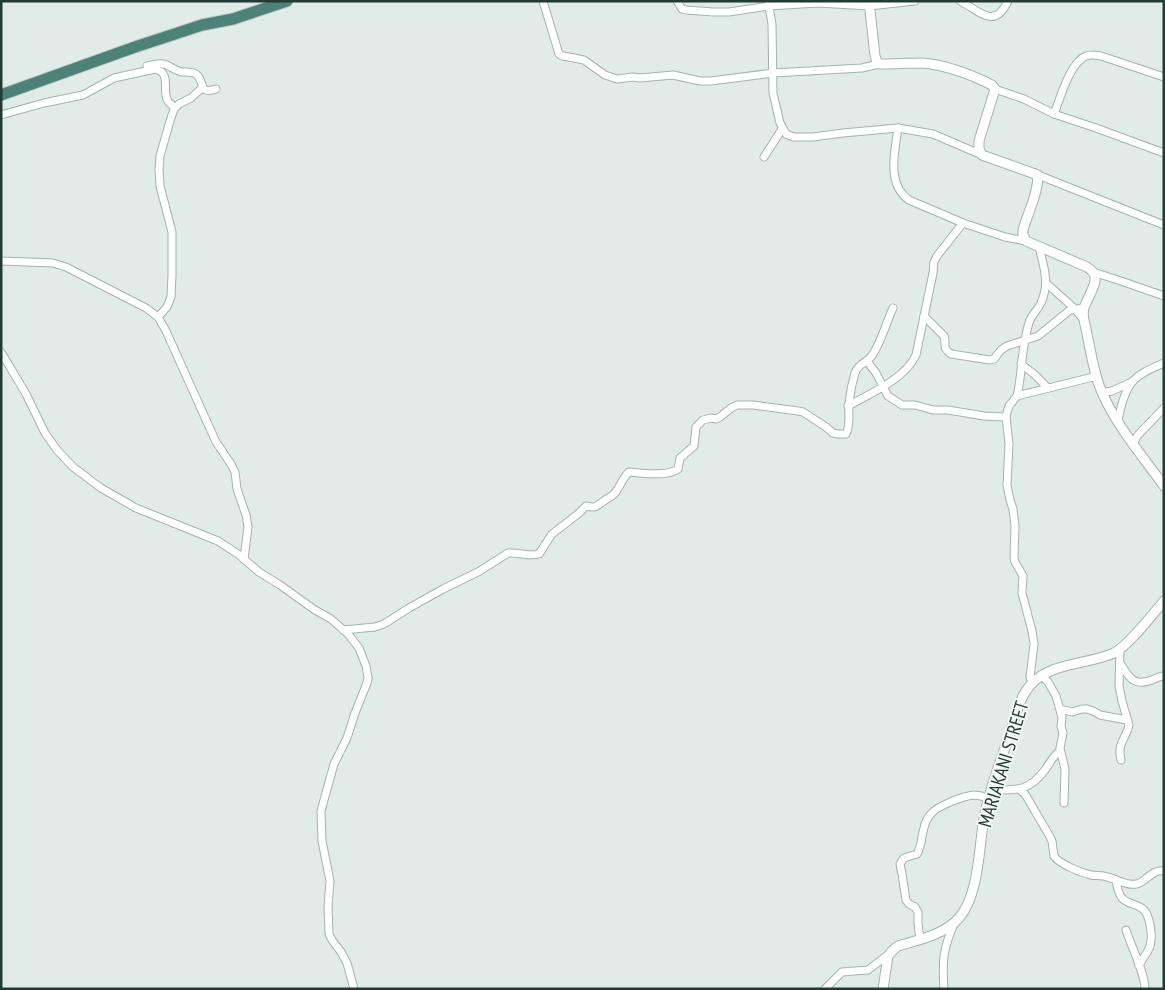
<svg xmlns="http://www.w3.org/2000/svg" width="1165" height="990" font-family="'PT Sans Narrow',sans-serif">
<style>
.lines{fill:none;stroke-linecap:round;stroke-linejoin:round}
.minor-casing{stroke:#a4b3ae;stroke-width:9}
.tertiary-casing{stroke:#a4b3ae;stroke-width:11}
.trunk-casing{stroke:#c1c8c6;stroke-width:13}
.minor{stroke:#fff;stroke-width:7}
.tertiary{stroke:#fff;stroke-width:9}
.trunk{stroke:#4c8277;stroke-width:11}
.labels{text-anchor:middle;stroke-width:4;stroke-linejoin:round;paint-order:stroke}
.street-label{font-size:19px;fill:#233b35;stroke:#f2f8f5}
</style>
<rect width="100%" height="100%" fill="#e1ebe7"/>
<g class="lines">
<defs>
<g id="minor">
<path d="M 543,1 L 559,54 L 563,56 L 574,58 L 584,60 L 605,75 L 617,79 L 633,77 L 640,78 L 673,75 L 700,81 L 711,81 L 773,73 L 862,68 L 879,64"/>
<path d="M 677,1 L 682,9 L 686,10 L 713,12 L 729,12 L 769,6 L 818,3 L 869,6 L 915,1"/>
<path d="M 768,1 L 772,24 L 773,93 L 780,123 L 786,134 L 793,137 L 813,137 L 843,133 L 898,128 L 933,134 L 982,155"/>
<path d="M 960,1 C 979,10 994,31 1008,1"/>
<path d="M 147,66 C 152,65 158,63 163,64 C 170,65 175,71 182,72 C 186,72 194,71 197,75 C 205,82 198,95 216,89"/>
<path d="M 995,89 L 1024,99 L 1054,114 L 1096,128 L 1164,153"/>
<path d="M 1054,114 C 1060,99 1070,62 1086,56 C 1090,54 1096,55 1101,56 L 1164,77"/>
<path d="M 1,115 L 44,103 L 83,95 L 114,78 L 155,69 C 176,73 155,100 176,107"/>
<path d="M 898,128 C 895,151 886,184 909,200 L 963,223 L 1005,237 L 1026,241"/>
<path d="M 764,157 L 782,129"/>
<path d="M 1038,175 L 1164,225"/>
<path d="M 1,261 L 53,263 L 66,267 L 146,308 L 158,317 L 166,331 L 216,442 L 231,464 L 235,472 L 237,489 L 246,515 L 248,527 L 244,559"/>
<path d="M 1093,272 L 1121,281 L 1164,296"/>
<path d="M 1046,283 L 1074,308 L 1084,320"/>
<path d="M 924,316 L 944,336 C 947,345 941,347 951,354 L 990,360 L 994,359 L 1001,350 L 1007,346 L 1038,336 L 1070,310 L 1084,308"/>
<path d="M 158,317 L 167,307 L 171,297 L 172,275 L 172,232 L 160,186 L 159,170 L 160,156 L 170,121 L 174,109 L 179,104 L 191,98 L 203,87"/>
<path d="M 1,352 L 26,394 L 45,433 L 57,450 L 73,467 L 101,488 L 136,508 L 218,541 L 238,554 L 259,572 L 280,585 L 315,610 L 331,619 L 348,634 L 359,648 L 366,666 L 368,678 L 367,683 L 355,713 L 347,738 L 334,764 L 321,811 L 322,841 L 330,881 L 328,906 L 329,934 L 332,940 L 341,952 L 347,963 L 354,989"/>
<path d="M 867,361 L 876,373 L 888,396 L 902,405 L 915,405 L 933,410 L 948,410 L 984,416 L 1006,417"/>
<path d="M 1021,364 L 1034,374 L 1048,388"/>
<path d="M 1102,393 L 1112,391 L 1132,382"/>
<path d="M 1017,396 C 1022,376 1021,355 1026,335 C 1027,330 1028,325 1030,320 C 1033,314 1038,309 1041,303 C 1050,282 1044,268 1039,247"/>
<path d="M 848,406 C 871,393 905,379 916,355 L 933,273 L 934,262 L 937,256 L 963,223"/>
<path d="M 1118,421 C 1120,410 1125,390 1133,381 C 1141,372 1153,368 1164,363"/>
<path d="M 1134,445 L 1135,440 L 1138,435 L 1164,408"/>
<path d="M 343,630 L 375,627 L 384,624 L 409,608 L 443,589 L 478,572 L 508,553 C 519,552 529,557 539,554 L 552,534 L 578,514 L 586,506 C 598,508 594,507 604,501 C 607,498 610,498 614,494 C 620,488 622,478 629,472 C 643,473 666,477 678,469 L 680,458 L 694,446 L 696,427 L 703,420 L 711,418 L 716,419 L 720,417 L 731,408 L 737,405 L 753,405 L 798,411 L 803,412 L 826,427 L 833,433 L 838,434 L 846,434 C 851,425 848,413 849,403 C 850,393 852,383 855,373 C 859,362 868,363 873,354 C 882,340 886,323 893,308"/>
<path d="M 1120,649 L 1119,686 L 1122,701 L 1129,725 C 1126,740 1117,741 1121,760"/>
<path d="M 1120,663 C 1129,677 1133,687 1152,680 C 1156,678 1159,676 1164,676"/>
<path d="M 1041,675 L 1048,682 L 1056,696 L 1062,717 L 1061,726 L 1063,733 L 1060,748 L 1065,769 L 1064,803"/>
<path d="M 1032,683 L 1030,677 L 1034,644 L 1032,631 L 1022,593 L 1023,576 L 1015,562 L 1014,558 L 1015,526 L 1013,509 L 1010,500 L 1007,485 L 1009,444 L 1006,416 L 1009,406 L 1017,396 L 1097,376"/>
<path d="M 1060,709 L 1072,712 L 1082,709 L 1087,709 L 1093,711 L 1100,715 L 1127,720"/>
<path d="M 991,790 C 1017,790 1028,792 1045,770 C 1050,763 1053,756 1060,751"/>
<path d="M 1020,790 L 1025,794 L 1049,835 L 1052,841 L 1054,856 C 1059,864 1082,873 1091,875 C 1096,876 1102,875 1107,877 C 1117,879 1126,886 1137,884 C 1147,881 1152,869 1164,871"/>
<path d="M 1116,880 C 1117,886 1118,894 1122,898 C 1127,904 1137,904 1143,909 C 1150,915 1153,936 1150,946 C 1148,953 1142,958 1139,966"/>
<path d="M 1126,930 C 1131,946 1145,973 1145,989"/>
<path d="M 920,939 L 918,924 L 918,912 L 915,907 L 909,904 L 906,900 L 902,874 L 900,864 L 904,858 L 917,854 C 922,846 921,837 924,828 C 925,823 927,818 931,814 C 937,806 963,796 974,795 C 979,795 984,797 989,798"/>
<path d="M 825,989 L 842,972 L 868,970 L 885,957 L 888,956"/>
<path d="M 944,989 C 942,961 943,949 954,924"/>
</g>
<g id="tertiary">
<path d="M 869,1 L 875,56 L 877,62 L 879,64 C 893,64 908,63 922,63 C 947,65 970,74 992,85 L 995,89 L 979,141 L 979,149 L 982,155 L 1038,175 C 1038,194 1028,212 1023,230 L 1023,235 L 1026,241 L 1087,267 C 1090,269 1094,272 1095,276 C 1097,284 1087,299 1084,308 C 1083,312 1083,316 1084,320 C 1089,341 1092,365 1099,385 C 1113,422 1141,454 1164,486"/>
<path d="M 883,989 L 888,956 L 893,950 L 898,946 C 918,940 944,935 959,918 C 978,896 979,852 983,824 C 988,793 1000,763 1010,733 C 1015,719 1017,704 1026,691 C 1045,661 1085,666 1114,653 C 1129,645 1152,615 1164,601"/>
</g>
<path id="trunk" d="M 1,95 L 135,47 L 202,25 L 233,19 L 287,1"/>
</defs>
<!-- minor casing -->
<use href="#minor" class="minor-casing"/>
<!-- tertiary casing -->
<use href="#tertiary" class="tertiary-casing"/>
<!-- trunk casing -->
<use href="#trunk" class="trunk-casing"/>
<!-- minor -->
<use href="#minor" class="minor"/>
<!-- tertiary -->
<use href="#tertiary" class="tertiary"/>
<!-- trunk -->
<use href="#trunk" class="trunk"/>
</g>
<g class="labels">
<!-- street labels -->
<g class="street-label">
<text transform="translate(1003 764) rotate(-73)" y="7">MARIAKANI STREET</text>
</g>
</g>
<!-- border -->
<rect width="1165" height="990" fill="none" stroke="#233b35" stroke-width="5"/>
</svg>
